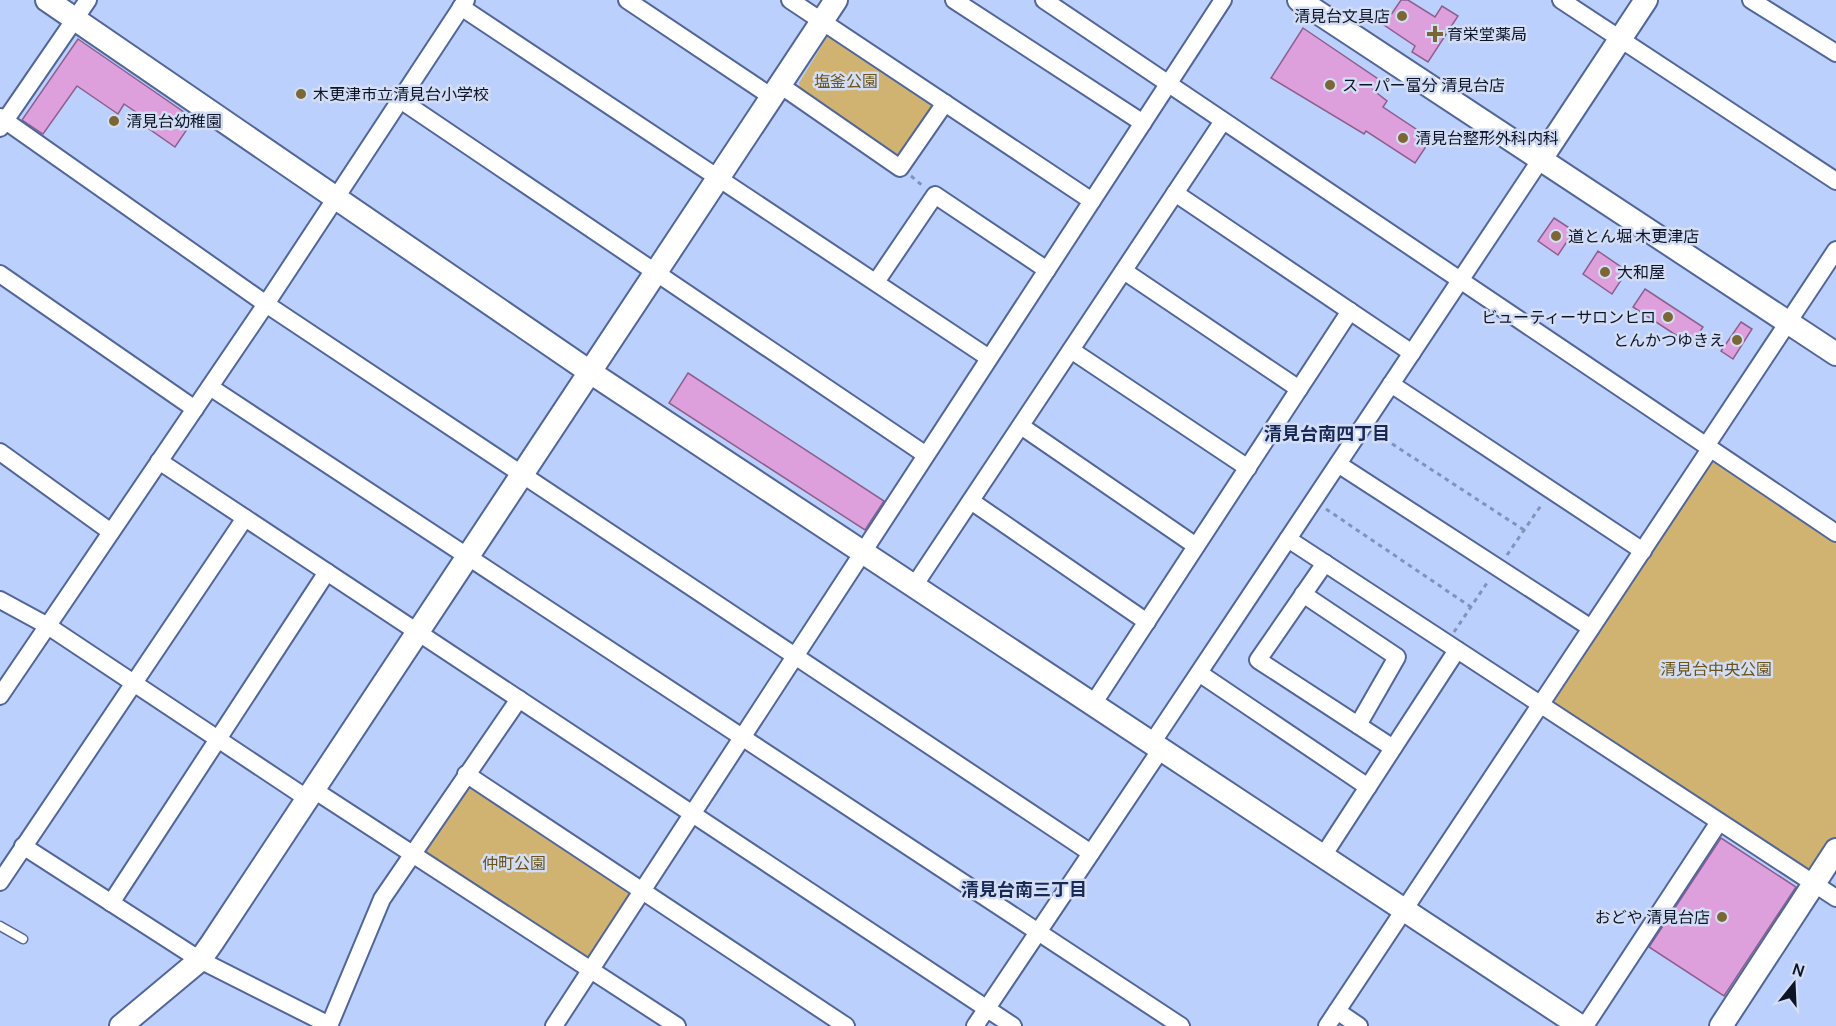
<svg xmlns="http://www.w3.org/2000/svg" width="1836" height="1026" font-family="Manrope,'Noto Sans JP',sans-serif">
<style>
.green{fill:#d0b371}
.building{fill:#dda0dd;stroke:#8c608c;stroke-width:1.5}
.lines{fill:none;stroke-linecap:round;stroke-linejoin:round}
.lane-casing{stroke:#516699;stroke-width:11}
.street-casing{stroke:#516699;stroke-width:20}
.secondary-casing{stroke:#516699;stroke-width:26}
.path{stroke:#8293b8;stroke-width:3;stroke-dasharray:4.5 4.5;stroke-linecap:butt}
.lane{stroke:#fff;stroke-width:8}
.street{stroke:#fff;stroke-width:16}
.secondary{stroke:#fff;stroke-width:22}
.poi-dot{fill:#7b6736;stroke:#d3ddf4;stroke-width:2}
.labels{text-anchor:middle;stroke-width:5;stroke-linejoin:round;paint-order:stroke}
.poi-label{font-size:16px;fill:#0c1428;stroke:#d3ddf4;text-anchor:start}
.park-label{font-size:16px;fill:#6b5417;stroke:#d3ddf4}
.neighbourhood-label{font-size:18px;font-weight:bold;fill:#192956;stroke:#d3ddf4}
</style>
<rect width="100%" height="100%" fill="#bcd0fe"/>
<!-- green -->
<g class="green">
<path d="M 829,34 L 932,100 L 933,105 L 901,153 L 897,155 L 800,90 L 799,83 Z"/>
<path d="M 1711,458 L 1836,541 L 1836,841 L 1813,878 L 1549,703 Z"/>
<path d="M 466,774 L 642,890 L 590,970 L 412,852 Z"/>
</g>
<!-- building -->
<g class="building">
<path d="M 1401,0 L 1408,0 L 1435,17 L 1442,6 L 1458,16 L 1428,62 L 1412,52 L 1415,46 L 1384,25 Z"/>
<path d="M 1303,28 L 1381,81 L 1373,90 L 1387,101 L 1383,107 L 1431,139 L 1415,163 L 1366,131 L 1364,134 L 1271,78 Z"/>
<path d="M 78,39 L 194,119 L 175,147 L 145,126 L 149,121 L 124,104 L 118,114 L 77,86 L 43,134 L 22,120 Z"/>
<path d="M 1554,218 L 1574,231 L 1558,255 L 1538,241 Z"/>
<path d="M 1598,251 L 1627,271 L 1612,294 L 1583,274 Z"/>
<path d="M 1645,289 L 1703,327 L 1691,345 L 1633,307 Z"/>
<path d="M 1741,322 L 1752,329 L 1733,359 L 1721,351 Z"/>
<path d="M 688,373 L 884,501 L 865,530 L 669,403 Z"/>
<path d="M 1721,838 L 1796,887 L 1724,996 L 1649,947 Z"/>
</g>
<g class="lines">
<defs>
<path id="lane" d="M 0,926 L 23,939"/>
<g id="street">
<path d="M 627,0 L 772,97"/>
<path d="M 790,0 L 1092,201"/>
<path d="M 954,0 L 1143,123"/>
<path d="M 1044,0 L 1836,533"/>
<path d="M 1561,0 L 1836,181"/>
<path d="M 1751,0 L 1836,53"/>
<path d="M 461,7 L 989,358"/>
<path d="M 780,85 L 900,168 L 945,103"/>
<path d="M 399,99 L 926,455"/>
<path d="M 0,117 L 266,304 L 1091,853"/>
<path d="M 0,128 L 88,0"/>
<path d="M 1175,193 L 1412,353"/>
<path d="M 1124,271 L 1299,389"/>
<path d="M 0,274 L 195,409"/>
<path d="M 876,282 L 935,195 L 1047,270"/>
<path d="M 1071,350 L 1248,468"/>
<path d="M 1391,384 L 1643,551"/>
<path d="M 210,387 L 1181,1026"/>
<path d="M 1021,426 L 1196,546"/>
<path d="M 1706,446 L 1836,250"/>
<path d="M 0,452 L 111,532"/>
<path d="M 159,461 L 1013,1026"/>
<path d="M 1338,464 L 1591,628"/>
<path d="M 971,501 L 1147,622"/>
<path d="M 1288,539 L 1836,898"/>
<path d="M 1325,563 L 1258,660 L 1393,748"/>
<path d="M 914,586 L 1223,121"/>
<path d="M 1303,594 L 1397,657 L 1358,725"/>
<path d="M 0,600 L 48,626 L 308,799"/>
<path d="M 1199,673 L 1368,787"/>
<path d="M 0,696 L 266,304 L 466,0"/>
<path d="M 1093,704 L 1350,311"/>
<path d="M 1152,743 L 1541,159"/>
<path d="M 466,774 L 846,1026"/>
<path d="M 314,790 L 677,1026"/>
<path d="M 23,846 L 200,960 L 329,1025"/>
<path d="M 1323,856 L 1457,650"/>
<path d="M 0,882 L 245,518"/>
<path d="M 111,903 L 327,572"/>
<path d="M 1337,1011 L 1359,1026"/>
<path d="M 329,1026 L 382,899 L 519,699"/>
<path d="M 554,1026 L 1223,0"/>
<path d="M 975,1026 L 1161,749"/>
<path d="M 1327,1026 L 1710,449"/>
<path d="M 1585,1026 L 1719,822"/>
</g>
<g id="secondary">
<path d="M 47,0 L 590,372 L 1580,1026"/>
<path d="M 1299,0 L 1836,354"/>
<path d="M 1541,159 L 1646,0"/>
<path d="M 121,1026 L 200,960 L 212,943 L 836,0"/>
<path d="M 1721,1026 L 1836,850"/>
</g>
</defs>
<!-- lane casing -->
<use href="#lane" class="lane-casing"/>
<!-- street casing -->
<use href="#street" class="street-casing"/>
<!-- secondary casing -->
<use href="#secondary" class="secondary-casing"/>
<!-- path -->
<g class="path">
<path d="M 911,176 L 924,187"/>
<path d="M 1377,434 L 1524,530"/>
<path d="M 1326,509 L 1471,607"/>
<path d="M 1507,555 L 1542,504"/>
<path d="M 1454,632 L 1489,580"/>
</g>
<!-- lane -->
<use href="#lane" class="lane"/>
<!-- street -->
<use href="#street" class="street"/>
<!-- secondary -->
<use href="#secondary" class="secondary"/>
</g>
<!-- markers -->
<g class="poi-dot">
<circle cx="1402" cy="16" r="6"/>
<path d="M1432 25h6v6h6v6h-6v6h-6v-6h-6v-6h6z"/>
<circle cx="1330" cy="85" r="6"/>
<circle cx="301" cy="94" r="6"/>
<circle cx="114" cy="121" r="6"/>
<circle cx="1403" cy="138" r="6"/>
<circle cx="1556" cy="236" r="6"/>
<circle cx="1605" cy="272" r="6"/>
<circle cx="1668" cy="317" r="6"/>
<circle cx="1737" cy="340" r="6"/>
<circle cx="1722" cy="917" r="6"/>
</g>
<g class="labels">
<!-- poi labels -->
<g class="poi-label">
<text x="1390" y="22" text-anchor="end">清見台文具店</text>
<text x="1447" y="40">育栄堂薬局</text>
<text x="1342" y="91">スーパー富分 清見台店</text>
<text x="313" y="100">木更津市立清見台小学校</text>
<text x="126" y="127">清見台幼稚園</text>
<text x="1415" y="144">清見台整形外科内科</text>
<text x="1568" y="242">道とん堀 木更津店</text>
<text x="1617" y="278">大和屋</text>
<text x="1656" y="323" text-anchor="end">ビューティーサロンヒロ</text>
<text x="1725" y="346" text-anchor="end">とんかつゆきえ</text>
<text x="1710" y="923" text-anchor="end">おどや 清見台店</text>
</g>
<!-- park labels -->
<g class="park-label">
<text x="846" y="87">塩釜公園</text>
<text x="1716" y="675">清見台中央公園</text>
<text x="514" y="869">仲町公園</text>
</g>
<!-- neighbourhood labels -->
<g class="neighbourhood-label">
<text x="1327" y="440">清見台南四丁目</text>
<text x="1024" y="896">清見台南三丁目</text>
</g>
</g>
<!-- north arrow -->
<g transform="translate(1794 984) rotate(18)" stroke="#d3ddf4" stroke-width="4.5" paint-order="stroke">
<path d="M0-4.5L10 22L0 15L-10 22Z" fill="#0c1428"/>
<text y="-9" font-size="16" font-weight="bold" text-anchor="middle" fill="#0c1428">N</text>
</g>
</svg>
